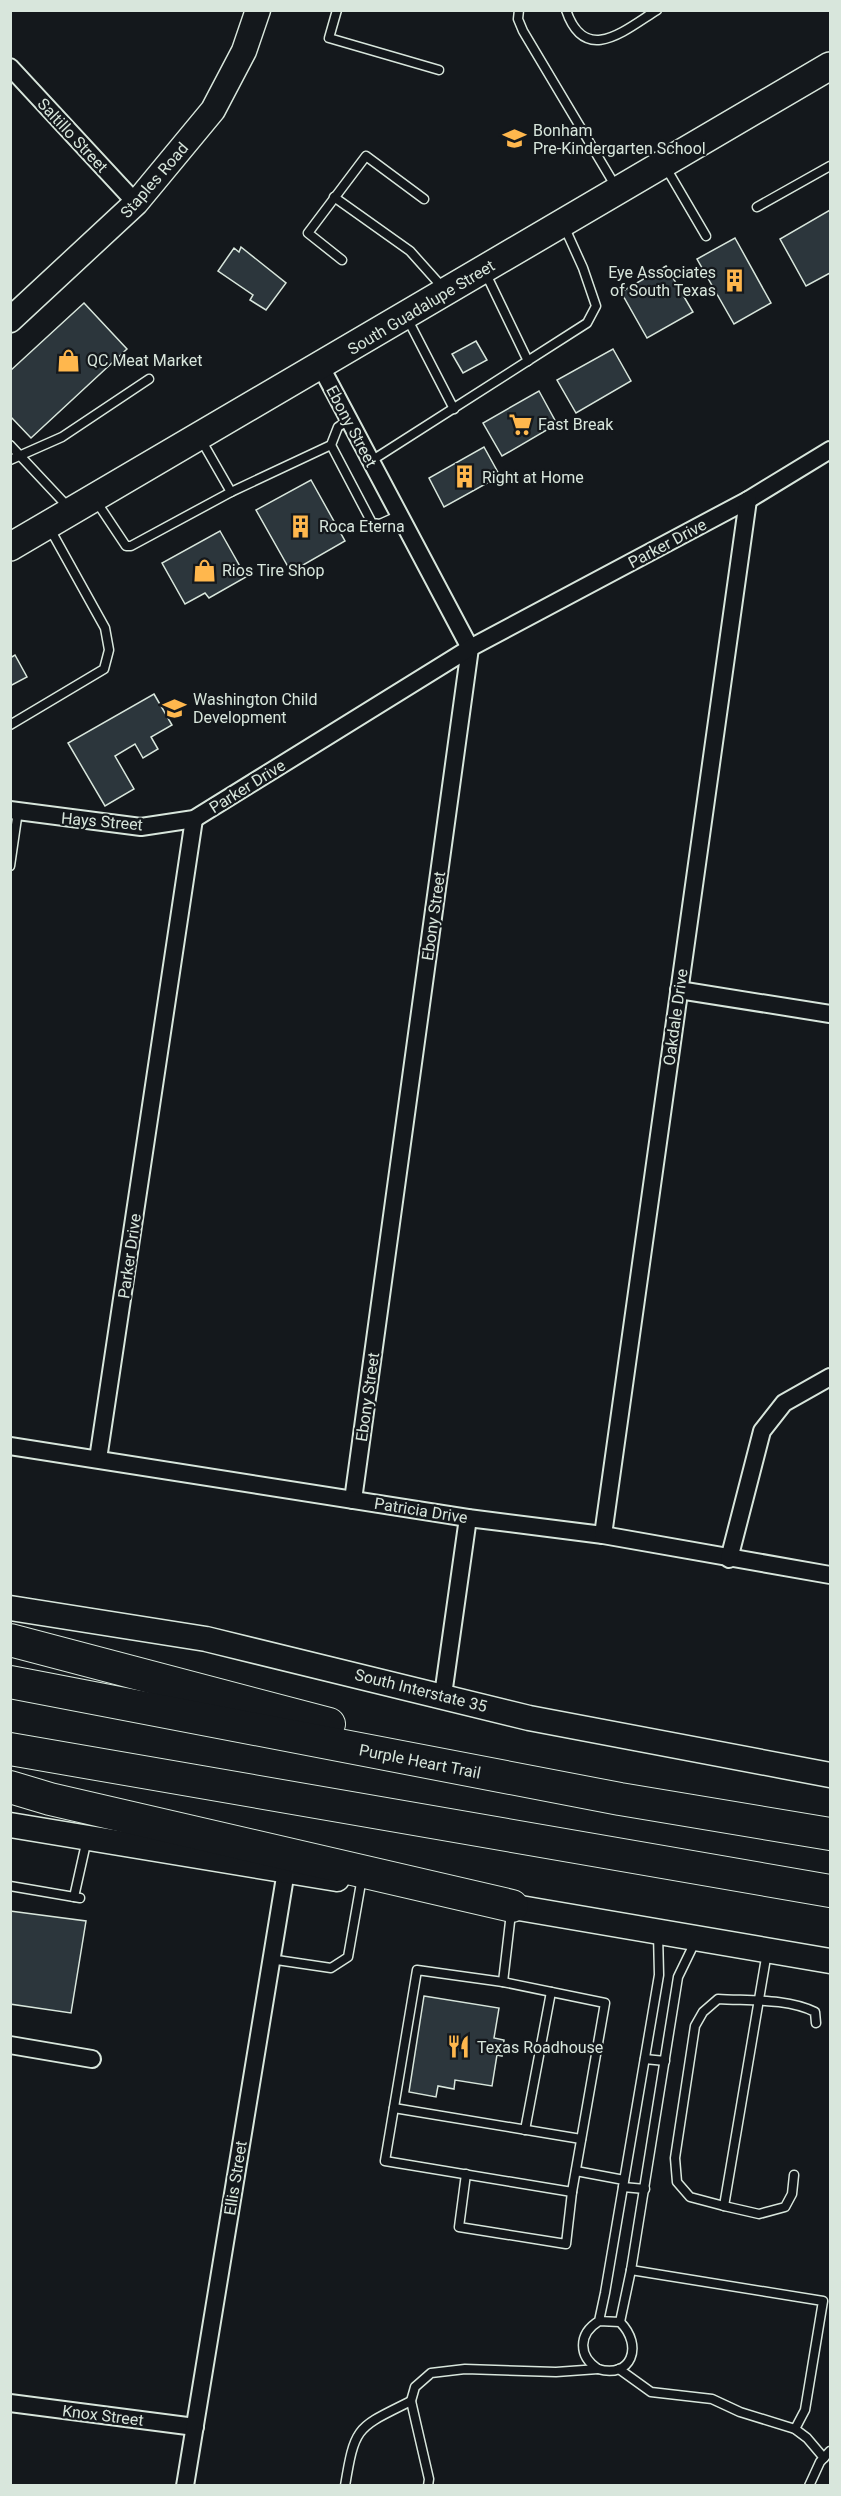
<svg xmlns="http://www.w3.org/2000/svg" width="841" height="2496" font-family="Roboto,sans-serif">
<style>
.building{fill:#2c363c;stroke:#d8e6dc;stroke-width:1.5}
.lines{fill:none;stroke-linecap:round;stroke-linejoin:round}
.service-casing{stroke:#d8e6dc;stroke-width:11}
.minor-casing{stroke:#d8e6dc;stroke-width:20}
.secondary-casing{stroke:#d8e6dc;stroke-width:27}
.primary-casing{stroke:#d8e6dc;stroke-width:30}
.motorway-casing{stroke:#d8e6dc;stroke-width:34}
.service{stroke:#14181c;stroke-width:8}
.minor{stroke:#14181c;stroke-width:16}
.secondary{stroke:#14181c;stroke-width:24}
.primary{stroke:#14181c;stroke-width:27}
.motorway{stroke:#14181c;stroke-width:32}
.labels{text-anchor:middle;stroke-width:4.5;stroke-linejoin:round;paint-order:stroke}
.poi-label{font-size:16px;fill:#d8e6dc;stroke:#14181c;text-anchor:start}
.street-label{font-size:16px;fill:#d8e6dc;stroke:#14181c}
</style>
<rect width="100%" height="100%" fill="#14181c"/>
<!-- building -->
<g class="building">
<path d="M 830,210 L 830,273 L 806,286 L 780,239 Z"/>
<path d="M 735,238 L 771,303 L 734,324 L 697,259 Z"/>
<path d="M 241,247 L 286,283 L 266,310 L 250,300 L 253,295 L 218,271 L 234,248 L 239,252 Z"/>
<path d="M 666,266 L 693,312 L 647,338 L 621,292 Z"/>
<path d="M 84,303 L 127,349 L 31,438 L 10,416 L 10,371 Z"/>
<path d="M 476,341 L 487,360 L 463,373 L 452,354 Z"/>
<path d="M 613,349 L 631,381 L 576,413 L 557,380 Z"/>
<path d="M 539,391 L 557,424 L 502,456 L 483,423 Z"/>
<path d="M 484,447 L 500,476 L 444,507 L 429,478 Z"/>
<path d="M 311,480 L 345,541 L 291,572 L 256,510 Z"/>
<path d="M 220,531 L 246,577 L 209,598 L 205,593 L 185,604 L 162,563 Z"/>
<path d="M 15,655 L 27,677 L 10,686 L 10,658 Z"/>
<path d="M 154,694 L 172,725 L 151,737 L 158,749 L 143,758 L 135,744 L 115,756 L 134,789 L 105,806 L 68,743 Z"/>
<path d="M 10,1911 L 86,1921 L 71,2013 L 10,2004 Z"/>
<path d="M 424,1996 L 499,2008 L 494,2038 L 504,2040 L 502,2056 L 497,2055 L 492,2086 L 455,2080 L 454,2089 L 438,2086 L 436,2097 L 409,2092 Z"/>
</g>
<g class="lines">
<defs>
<g id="service">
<path d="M 337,10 L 329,38 L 439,70"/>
<path d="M 519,10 L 518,19 L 523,31 L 616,187"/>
<path d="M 566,10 C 585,66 625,30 657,10"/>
<path d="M 665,166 L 706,236"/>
<path d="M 334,197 L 410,251 L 444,289"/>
<path d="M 757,207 L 830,166"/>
<path d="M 342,260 L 308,233 L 366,156 L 424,199"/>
<path d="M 485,272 L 528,361"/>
<path d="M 407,318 L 454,409"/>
<path d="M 200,438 L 231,492"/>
<path d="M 10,445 L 69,508"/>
<path d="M 331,445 L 372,523 L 380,524 L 400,515"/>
<path d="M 10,460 L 62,437 L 149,379"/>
<path d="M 371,461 L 587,323 L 596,306 L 583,268 L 564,226"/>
<path d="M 96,501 L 126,546 L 131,546 L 231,492 L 331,445 L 338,427 L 349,420"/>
<path d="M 10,725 L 104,669 L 109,650 L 105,628 L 50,529"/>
<path d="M 10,866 L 18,811"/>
<path d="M 10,1886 L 80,1898"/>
<path d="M 74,1897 L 87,1839"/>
<path d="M 270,1959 L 331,1968 L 348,1957 L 361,1883"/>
<path d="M 417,1970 L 503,1982 L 605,2003 L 572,2192 L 385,2161 Z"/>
<path d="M 503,1982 L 511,1913"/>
<path d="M 645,2059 L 665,2061"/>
<path d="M 394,2108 L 581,2139"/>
<path d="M 525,2130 L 551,1992"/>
<path d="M 576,2171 L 624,2180"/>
<path d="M 466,2174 L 459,2227 L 566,2244 L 572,2192"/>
<path d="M 794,2175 L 792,2194 L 785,2207 L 759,2214 L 724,2206 L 690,2197 L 677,2182 L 675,2158 L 695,2026 L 703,2012 L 718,1999 C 748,2001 787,1998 815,2012 L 816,2023"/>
<path d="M 623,2187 L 645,2189"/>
<path d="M 724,2206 L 767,1952"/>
<path d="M 631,2270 L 823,2301 L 805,2410 L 795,2429"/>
<path d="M 599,2321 L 620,2322 C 644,2346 631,2379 598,2369 C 578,2356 578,2334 599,2321 L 605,2293 L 659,1975 L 658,1933"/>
<path d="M 620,2322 L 631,2270 L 678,1977 L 695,1942"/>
<path d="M 619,2369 L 651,2392 L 712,2399 L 740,2412 L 795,2429 L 807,2438 L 824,2458"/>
<path d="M 345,2486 C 355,2425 357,2428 411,2401"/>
<path d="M 428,2486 L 429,2479 L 411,2401 L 415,2387 L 431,2373 L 465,2369 L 556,2372 L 598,2369"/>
<path d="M 809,2486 L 820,2462 L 830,2451"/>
</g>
<g id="minor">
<path d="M 10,67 L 136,203"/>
<path d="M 321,367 L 470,648 L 353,1500"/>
<path d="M 10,810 L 141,827 L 194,819 L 470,648 L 748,500 L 830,450"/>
<path d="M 679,990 L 830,1014"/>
<path d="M 10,1446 L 468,1518 L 603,1535 L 830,1575"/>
<path d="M 98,1459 L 194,819"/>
<path d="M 603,1535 L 748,500"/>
<path d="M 729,1559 L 762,1431 L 784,1403 L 830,1377"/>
<path d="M 443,1695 L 468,1518"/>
<path d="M 10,2045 L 92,2059"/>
<path d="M 10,2403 L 195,2427"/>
<path d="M 185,2486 L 286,1871"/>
</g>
<g id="secondary">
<path d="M 10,320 L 136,203 L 213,110 L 244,51 L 258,10"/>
<path d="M 10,1608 L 206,1639 L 529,1718 L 830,1775"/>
<path d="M 10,1825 L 337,1879"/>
<path d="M 496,1904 L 830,1961"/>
</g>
<path id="primary" d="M 10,547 L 830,66"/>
<g id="motorway">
<path d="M 10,1640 L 329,1724"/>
<path d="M 10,1682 L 620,1799 L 830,1834"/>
<path d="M 10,1749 L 830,1891"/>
<path d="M 10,1787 L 50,1799 L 512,1906"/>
</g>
</defs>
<!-- service casing -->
<use href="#service" class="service-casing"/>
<!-- minor casing -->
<use href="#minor" class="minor-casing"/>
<!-- secondary casing -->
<use href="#secondary" class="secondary-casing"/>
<!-- primary casing -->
<use href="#primary" class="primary-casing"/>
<!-- motorway casing -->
<use href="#motorway" class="motorway-casing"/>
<!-- service -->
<use href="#service" class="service"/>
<!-- minor -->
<use href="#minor" class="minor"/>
<!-- secondary -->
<use href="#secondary" class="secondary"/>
<!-- primary -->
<use href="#primary" class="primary"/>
<!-- motorway -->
<use href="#motorway" class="motorway"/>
</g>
<!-- icons -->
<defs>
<symbol id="school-bare" viewBox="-9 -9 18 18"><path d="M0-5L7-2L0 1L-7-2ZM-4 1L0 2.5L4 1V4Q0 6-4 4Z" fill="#ffb74d" stroke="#14181c" stroke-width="2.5" paint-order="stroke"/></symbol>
<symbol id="building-bare" viewBox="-9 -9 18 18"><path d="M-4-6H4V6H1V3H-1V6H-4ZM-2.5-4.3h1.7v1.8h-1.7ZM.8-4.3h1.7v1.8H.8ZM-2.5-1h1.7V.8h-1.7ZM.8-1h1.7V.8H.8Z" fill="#ffb74d" stroke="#14181c" stroke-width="2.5" paint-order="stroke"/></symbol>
<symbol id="shop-bare" viewBox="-9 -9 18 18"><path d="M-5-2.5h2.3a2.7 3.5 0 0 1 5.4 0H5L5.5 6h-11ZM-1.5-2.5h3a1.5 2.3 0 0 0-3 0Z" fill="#ffb74d" stroke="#14181c" stroke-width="2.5" paint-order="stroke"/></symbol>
<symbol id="supermarket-bare" viewBox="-9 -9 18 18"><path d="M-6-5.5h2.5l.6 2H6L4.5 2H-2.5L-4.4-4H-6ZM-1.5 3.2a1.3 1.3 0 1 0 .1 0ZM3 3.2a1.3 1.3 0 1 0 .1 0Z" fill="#ffb74d" stroke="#14181c" stroke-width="2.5" paint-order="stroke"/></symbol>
<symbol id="restaurant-bare" viewBox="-9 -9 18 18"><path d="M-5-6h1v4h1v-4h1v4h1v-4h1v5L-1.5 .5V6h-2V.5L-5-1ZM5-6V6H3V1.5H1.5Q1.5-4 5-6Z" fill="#ffb74d" stroke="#14181c" stroke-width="2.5" paint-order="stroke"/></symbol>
</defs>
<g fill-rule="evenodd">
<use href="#school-bare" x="498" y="122" width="33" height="33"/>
<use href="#building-bare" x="718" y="264" width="33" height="33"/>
<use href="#shop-bare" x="52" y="344" width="33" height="33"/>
<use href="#supermarket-bare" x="504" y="408" width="33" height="33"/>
<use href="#building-bare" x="448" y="460" width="33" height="33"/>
<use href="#building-bare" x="284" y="510" width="33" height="33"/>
<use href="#shop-bare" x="188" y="554" width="33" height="33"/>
<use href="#school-bare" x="158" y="692" width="33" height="33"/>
<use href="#restaurant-bare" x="442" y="2030" width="33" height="33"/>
</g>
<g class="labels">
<!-- poi labels -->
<g class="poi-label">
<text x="533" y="136">Bonham<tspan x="533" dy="18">Pre-Kindergarten School</tspan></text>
<text x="716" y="278" text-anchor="end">Eye Associates<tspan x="716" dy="18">of South Texas</tspan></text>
<text x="87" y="366">QC Meat Market</text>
<text x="538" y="430">Fast Break</text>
<text x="482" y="483">Right at Home</text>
<text x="319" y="532">Roca Eterna</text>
<text x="222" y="576">Rios Tire Shop</text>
<text x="193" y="705">Washington Child<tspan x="193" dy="18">Development</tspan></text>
<text x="477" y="2053">Texas Roadhouse</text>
</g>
<!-- street labels -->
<g class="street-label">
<text transform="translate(73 135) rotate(47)" y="6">Saltillo Street</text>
<text transform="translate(154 180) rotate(-49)" y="6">Staples Road</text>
<text transform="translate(421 307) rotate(-31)" y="6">South Guadalupe Street</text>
<text transform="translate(352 426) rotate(62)" y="6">Ebony Street</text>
<text transform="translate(667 543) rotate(-28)" y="6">Parker Drive</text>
<text transform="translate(247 786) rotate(-32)" y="6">Parker Drive</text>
<text transform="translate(102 821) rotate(5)" y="6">Hays Street</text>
<text transform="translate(433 916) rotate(-82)" y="6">Ebony Street</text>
<text transform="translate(675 1017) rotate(-82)" y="6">Oakdale Drive</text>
<text transform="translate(129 1256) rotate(-82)" y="6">Parker Drive</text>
<text transform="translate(367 1397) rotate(-82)" y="6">Ebony Street</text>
<text transform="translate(421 1510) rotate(9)" y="6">Patricia Drive</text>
<text transform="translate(421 1690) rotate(14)" y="6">South Interstate 35</text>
<text transform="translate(420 1761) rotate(11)" y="6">Purple Heart Trail</text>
<text transform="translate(235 2178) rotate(-81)" y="6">Ellis Street</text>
<text transform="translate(103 2415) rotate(7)" y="6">Knox Street</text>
</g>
</g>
<!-- border -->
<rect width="841" height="2496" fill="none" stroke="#d8e6dc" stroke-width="24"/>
</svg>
